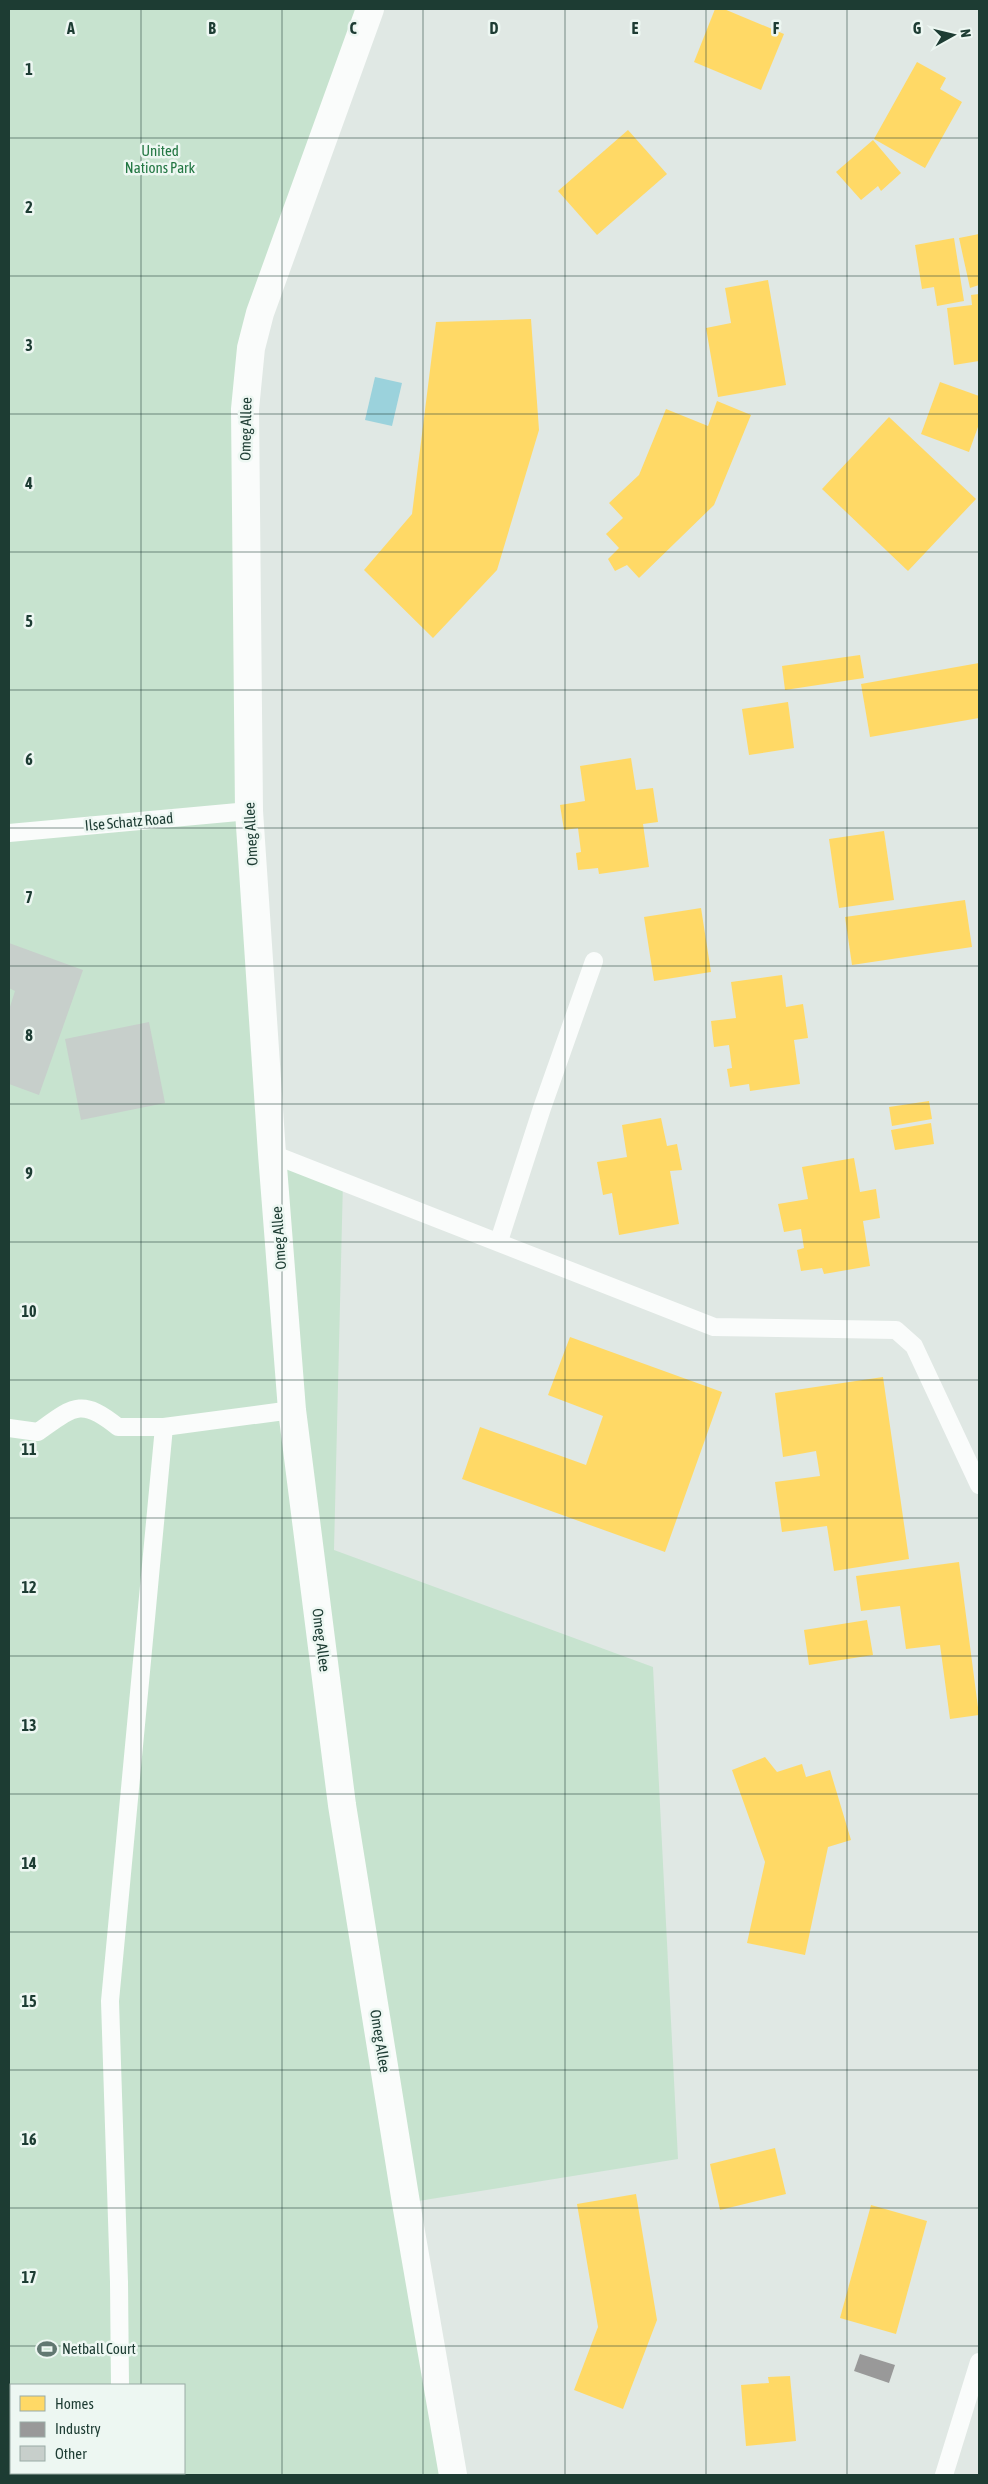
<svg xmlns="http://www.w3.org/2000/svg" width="988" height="2484" font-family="'Asap Condensed',sans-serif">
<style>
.green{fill:#c7e3cf;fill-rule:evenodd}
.water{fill:#9bd2dc}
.homes{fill:#ffd966}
.industry{fill:#999}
.building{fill:#c7cfcb}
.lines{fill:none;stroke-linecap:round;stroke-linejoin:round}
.service{stroke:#fafcfb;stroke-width:18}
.minor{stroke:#fafcfb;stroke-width:28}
.grid{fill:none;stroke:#1d3c33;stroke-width:1;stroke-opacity:0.55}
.labels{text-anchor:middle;stroke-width:5;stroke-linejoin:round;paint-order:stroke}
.park-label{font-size:15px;fill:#237743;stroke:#edf7f2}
.street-label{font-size:15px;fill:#1d3c33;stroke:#edf7f2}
.poi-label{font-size:15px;fill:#1d3c33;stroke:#edf7f2;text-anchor:start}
.grid-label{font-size:16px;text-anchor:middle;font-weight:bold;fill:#1d3c33;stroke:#edf7f2;stroke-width:5;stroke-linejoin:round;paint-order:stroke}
</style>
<rect width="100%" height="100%" fill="#e0e8e4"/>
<!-- green -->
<path class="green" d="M 9,9 L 375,9 L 251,348 L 249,811 L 272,1154 L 343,1181 L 334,1550 L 653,1667 L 678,2159 L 406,2203 L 453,2475 L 9,2475 ZM 11,2385 L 184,2385 L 184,2473 L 11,2473 Z"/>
<!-- water -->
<path class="water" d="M 375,377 L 402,383 L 392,426 L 365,420 Z"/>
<!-- homes -->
<g class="homes">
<path d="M 715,9 L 724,9 L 784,34 L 761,90 L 694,62 Z"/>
<path d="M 917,62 L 946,78 L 940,89 L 962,102 L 925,168 L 874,139 Z"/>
<path d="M 628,130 L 667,174 L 597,235 L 558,191 Z"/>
<path d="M 873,140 L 901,173 L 881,191 L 878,186 L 861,200 L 836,172 Z"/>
<path d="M 979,234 L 979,285 L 970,288 L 959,238 Z"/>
<path d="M 954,238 L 964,301 L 937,306 L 934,287 L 922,289 L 915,245 Z"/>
<path d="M 768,280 L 786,385 L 718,397 L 706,328 L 731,323 L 725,288 Z"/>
<path d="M 979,294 L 979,361 L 954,365 L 947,308 L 972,305 L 971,295 Z"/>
<path d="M 531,319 L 539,430 L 497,570 L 433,638 L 364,570 L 412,514 L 436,322 Z"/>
<path d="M 940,382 L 979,396 L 979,424 L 969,452 L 921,434 Z"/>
<path d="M 717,401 L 751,415 L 714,505 L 639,578 L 627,565 L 615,571 L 608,559 L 619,548 L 606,534 L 623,518 L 609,503 L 639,475 L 666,409 L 708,426 Z"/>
<path d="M 889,417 L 976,499 L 908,571 L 822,489 Z"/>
<path d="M 860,655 L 864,678 L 785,690 L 782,666 Z"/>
<path d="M 979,663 L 979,718 L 870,737 L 861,684 Z"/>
<path d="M 788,702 L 794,748 L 749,755 L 742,709 Z"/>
<path d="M 631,758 L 636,790 L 653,788 L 658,822 L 643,824 L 649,867 L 599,874 L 598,868 L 578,870 L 576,853 L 581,852 L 578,828 L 564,830 L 560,805 L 585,801 L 580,766 Z"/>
<path d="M 884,831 L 894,900 L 839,908 L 829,839 Z"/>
<path d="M 965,900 L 972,947 L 852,965 L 845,917 Z"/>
<path d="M 701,908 L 711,972 L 654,981 L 644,917 Z"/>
<path d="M 782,975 L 786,1007 L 803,1004 L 808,1038 L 794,1040 L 800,1084 L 750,1091 L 749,1084 L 730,1087 L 727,1069 L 732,1068 L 729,1045 L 714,1047 L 711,1021 L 736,1018 L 731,982 Z"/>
<path d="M 929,1101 L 932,1119 L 892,1126 L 889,1107 Z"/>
<path d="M 661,1118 L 667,1146 L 677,1144 L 682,1170 L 670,1171 L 679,1224 L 619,1235 L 612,1193 L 603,1195 L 597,1162 L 627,1157 L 622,1125 Z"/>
<path d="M 931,1123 L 934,1144 L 895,1150 L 891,1130 Z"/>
<path d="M 854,1158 L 860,1192 L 876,1189 L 880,1218 L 863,1221 L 870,1266 L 824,1274 L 822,1268 L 801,1271 L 797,1250 L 804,1248 L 801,1229 L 784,1232 L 778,1204 L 808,1199 L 802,1167 Z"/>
<path d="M 570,1337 L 722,1392 L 665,1552 L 462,1479 L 480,1427 L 586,1465 L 603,1416 L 548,1395 Z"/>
<path d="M 883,1377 L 909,1559 L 834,1571 L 827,1526 L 782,1532 L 775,1482 L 820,1476 L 816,1451 L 783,1457 L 775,1393 Z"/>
<path d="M 959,1562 L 979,1715 L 950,1719 L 940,1645 L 906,1649 L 900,1606 L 861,1611 L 856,1576 Z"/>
<path d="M 867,1620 L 873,1655 L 809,1665 L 804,1630 Z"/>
<path d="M 765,1757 L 777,1772 L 802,1764 L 806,1777 L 830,1770 L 851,1840 L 828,1847 L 805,1955 L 747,1943 L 765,1862 L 732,1770 Z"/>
<path d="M 775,2148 L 786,2194 L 720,2210 L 710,2164 Z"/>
<path d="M 636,2194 L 657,2320 L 623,2409 L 574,2390 L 598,2327 L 577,2204 Z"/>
<path d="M 871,2205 L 927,2221 L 896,2334 L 840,2318 Z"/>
<path d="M 790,2376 L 796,2441 L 746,2446 L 741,2385 L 769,2383 L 768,2377 Z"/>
</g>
<!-- industry -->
<path class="industry" d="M 860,2354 L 895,2365 L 889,2383 L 854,2371 Z"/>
<!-- building -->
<g class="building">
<path d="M 9,943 L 83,970 L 39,1095 L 9,1084 L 9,1010 L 15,991 L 9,988 Z"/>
<path d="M 149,1022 L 165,1103 L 81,1120 L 65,1039 Z"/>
</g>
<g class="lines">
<!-- service -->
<g class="service">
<path d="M 9,833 L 249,811"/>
<path d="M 272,1154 L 714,1327 L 896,1330 L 914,1346 L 979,1485"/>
<path d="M 499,1241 L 542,1108 L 594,961"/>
<path d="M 9,1428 L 38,1432 C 73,1407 81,1397 118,1427 L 164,1427 L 292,1410"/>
<path d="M 120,2385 L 119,2282 L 110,2001 L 164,1427"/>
<path d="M 121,2473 L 121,2475"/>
<path d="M 944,2475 L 979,2362"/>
</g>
<!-- minor -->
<path class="minor" d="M 370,9 L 260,313 L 251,348 L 245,409 L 249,811 L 272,1154 L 292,1410 L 342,1805 L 406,2203 L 453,2475"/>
</g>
<!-- grid -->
<path class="grid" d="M 141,9 L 141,2385M 282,9 L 282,2475M 423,9 L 423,2475M 565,9 L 565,2475M 706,9 L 706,2475M 847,9 L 847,2475M 9,138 L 979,138M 9,276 L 979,276M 9,414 L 979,414M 9,552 L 979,552M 9,690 L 979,690M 9,828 L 979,828M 9,966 L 979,966M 9,1104 L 979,1104M 9,1242 L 979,1242M 9,1380 L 979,1380M 9,1518 L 979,1518M 9,1656 L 979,1656M 9,1794 L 979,1794M 9,1932 L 979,1932M 9,2070 L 979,2070M 9,2208 L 979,2208M 9,2346 L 979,2346M 141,2473 L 141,2475"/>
<!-- icons -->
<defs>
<symbol id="stadium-bare" viewBox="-9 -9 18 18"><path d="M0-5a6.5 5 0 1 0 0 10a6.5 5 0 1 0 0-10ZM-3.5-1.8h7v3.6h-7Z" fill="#617871" stroke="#edf7f2" stroke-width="2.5" paint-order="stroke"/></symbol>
</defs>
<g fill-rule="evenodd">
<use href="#stadium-bare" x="33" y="2335" width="28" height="28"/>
</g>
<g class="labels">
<!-- park labels -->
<g class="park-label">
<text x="160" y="156">United<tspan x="160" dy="17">Nations Park</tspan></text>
</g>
<!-- street labels -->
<g class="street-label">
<text transform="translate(246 429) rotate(-89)" y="5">Omeg Allee</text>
<text transform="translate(129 822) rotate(-5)" y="5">Ilse Schatz Road</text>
<text transform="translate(251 834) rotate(-93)" y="5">Omeg Allee</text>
<text transform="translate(279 1238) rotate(-94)" y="5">Omeg Allee</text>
<text transform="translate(321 1640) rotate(83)" y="5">Omeg Allee</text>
<text transform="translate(380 2041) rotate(81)" y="5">Omeg Allee</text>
</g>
<!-- poi labels -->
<g class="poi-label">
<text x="62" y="2354">Netball Court</text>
</g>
</g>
<g class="grid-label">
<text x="71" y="34">A</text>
<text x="212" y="34">B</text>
<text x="353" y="34">C</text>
<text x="494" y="34">D</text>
<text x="635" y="34">E</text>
<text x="776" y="34">F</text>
<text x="917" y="34">G</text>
<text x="29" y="75">1</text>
<text x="29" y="213">2</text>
<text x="29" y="351">3</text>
<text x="29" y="489">4</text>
<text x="29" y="627">5</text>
<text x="29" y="765">6</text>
<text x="29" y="903">7</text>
<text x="29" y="1041">8</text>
<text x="29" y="1179">9</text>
<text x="29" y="1317">10</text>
<text x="29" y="1455">11</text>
<text x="29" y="1593">12</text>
<text x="29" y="1731">13</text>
<text x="29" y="1869">14</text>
<text x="29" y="2007">15</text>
<text x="29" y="2145">16</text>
<text x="29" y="2283">17</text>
</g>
<!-- border -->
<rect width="988" height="2484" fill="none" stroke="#1d3c33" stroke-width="20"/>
<!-- legend -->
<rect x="10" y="2384" width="175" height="90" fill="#edf7f2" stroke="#9aaca6"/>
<rect x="20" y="2396" width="25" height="15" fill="#ffd966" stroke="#9aaca6"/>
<text x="55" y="2409" font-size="15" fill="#1d3c33">Homes</text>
<rect x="20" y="2422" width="25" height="15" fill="#999999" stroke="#9aaca6"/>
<text x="55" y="2434" font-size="15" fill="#1d3c33">Industry</text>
<rect x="20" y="2446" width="25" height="15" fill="#c7cfcb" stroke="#9aaca6"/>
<text x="55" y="2459" font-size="15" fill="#1d3c33">Other</text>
<!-- north arrow -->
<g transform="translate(953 35) rotate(82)" stroke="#edf7f2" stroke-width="4" paint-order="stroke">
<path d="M0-4L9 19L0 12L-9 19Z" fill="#1d3c33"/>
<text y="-8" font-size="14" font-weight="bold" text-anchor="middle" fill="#1d3c33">N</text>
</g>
</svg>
